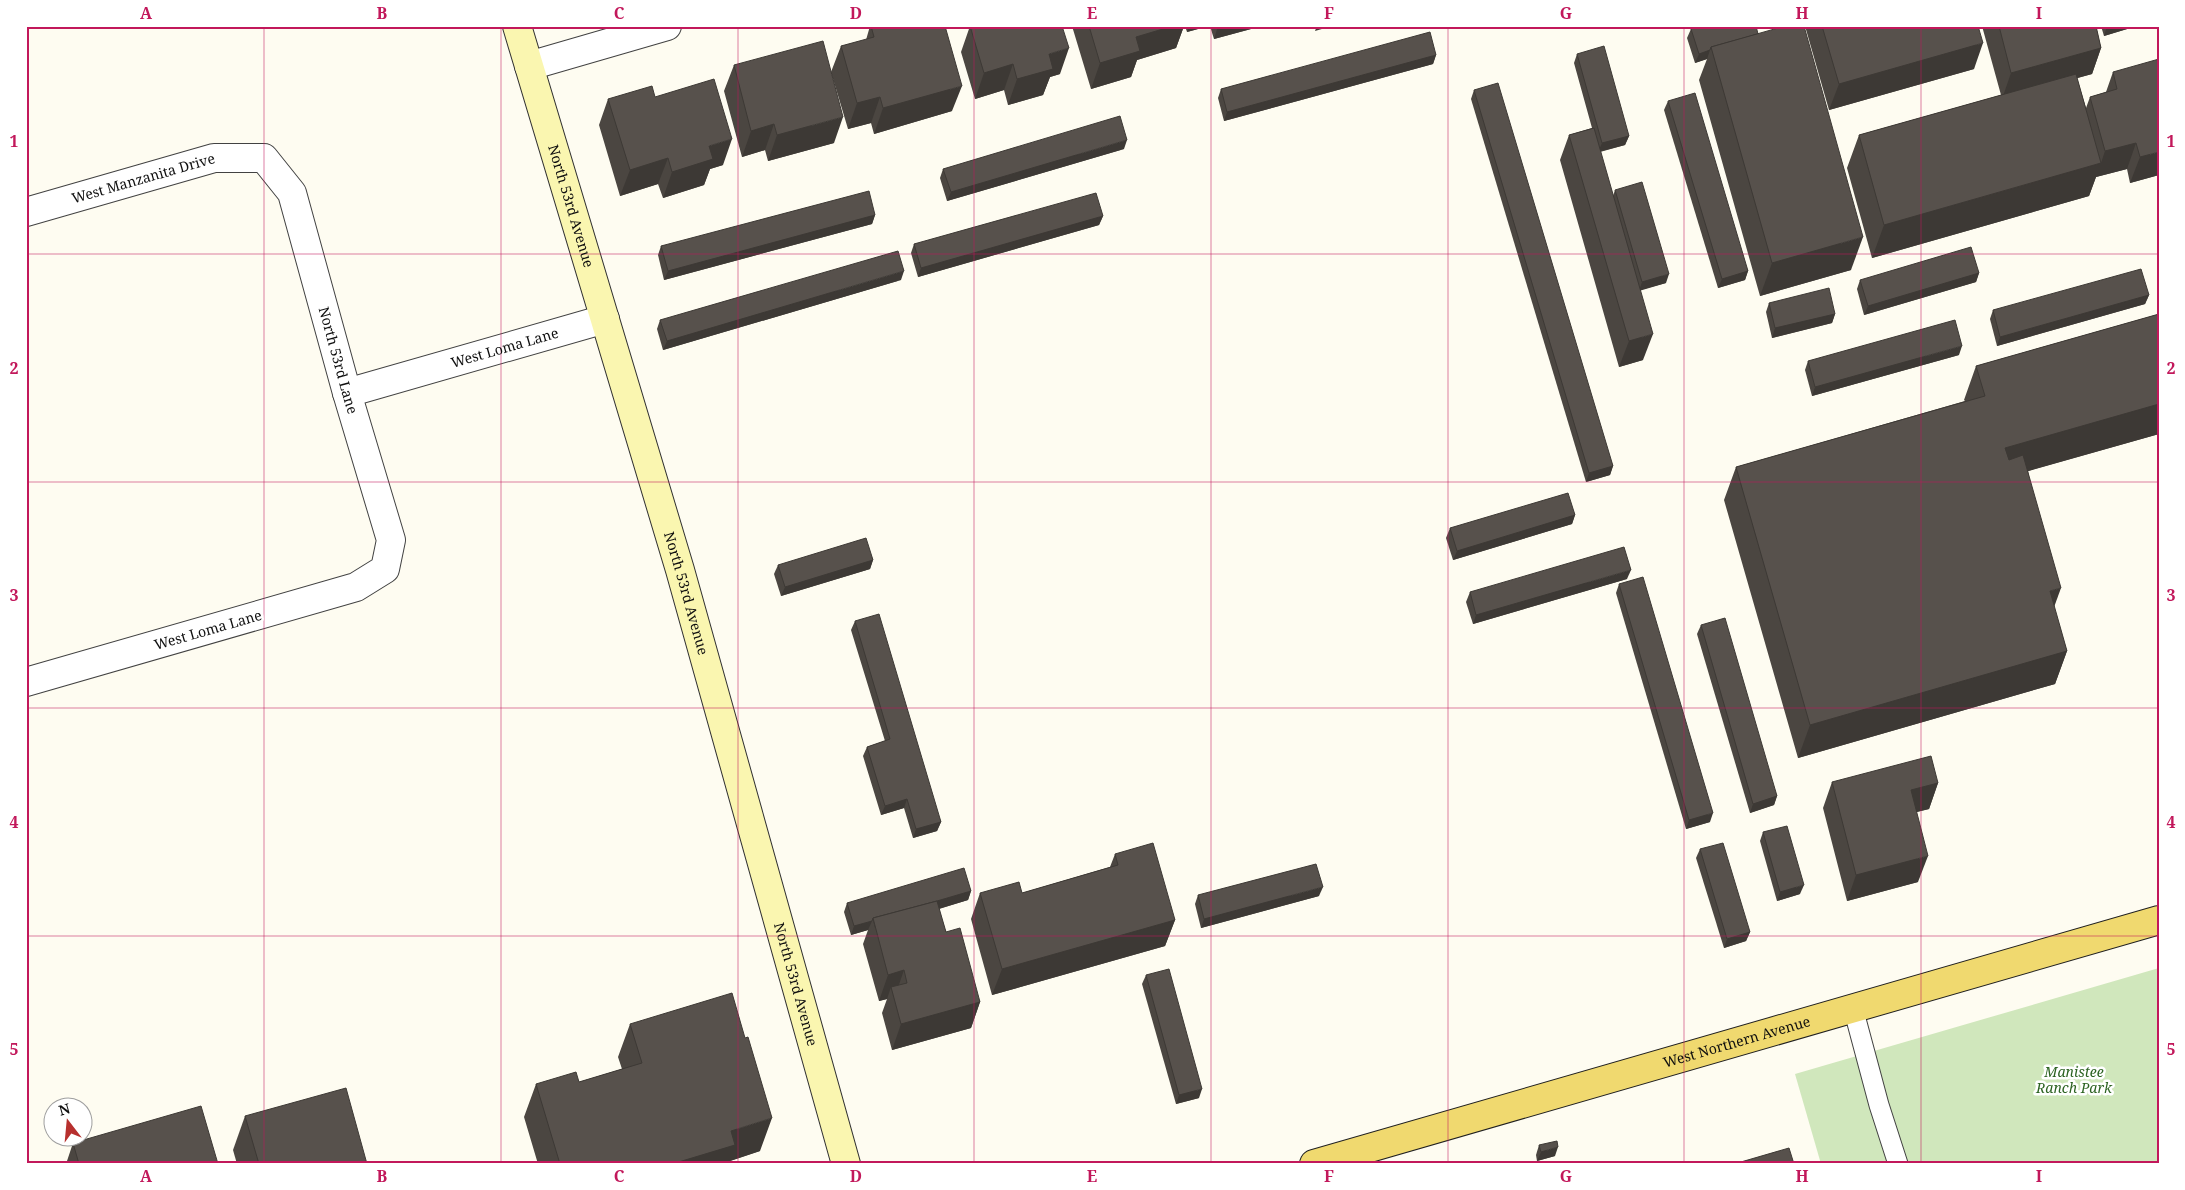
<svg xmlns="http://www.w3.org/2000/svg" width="2185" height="1190" font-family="'Noto Serif',serif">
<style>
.green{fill:#d0e7bc}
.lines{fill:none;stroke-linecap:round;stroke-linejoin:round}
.lane-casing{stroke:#424242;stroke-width:21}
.street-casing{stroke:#424242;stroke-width:30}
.secondary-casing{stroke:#313131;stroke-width:30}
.primary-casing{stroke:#202020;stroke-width:30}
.lane{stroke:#fff;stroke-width:19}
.street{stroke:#fff;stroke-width:28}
.secondary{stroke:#faf6b0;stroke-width:28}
.primary{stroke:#f0d96f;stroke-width:28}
.wall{fill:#4b4641}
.shaded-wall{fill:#3d3935}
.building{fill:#57514c;stroke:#3d3935}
.grid{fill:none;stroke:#c2185b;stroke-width:1;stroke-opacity:0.55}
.labels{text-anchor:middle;stroke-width:5;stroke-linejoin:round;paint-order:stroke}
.street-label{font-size:14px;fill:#0f0f0f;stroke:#fff}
.park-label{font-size:14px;font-style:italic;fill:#2c6322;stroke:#fff}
.neatline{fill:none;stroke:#c2185b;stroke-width:2}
.grid-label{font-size:16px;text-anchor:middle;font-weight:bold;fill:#c2185b}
</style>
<rect width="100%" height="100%" fill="#fefcf1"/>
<!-- green -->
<path class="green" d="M 2159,968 L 2159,1164 L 1821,1164 L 1795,1074 Z"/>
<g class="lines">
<defs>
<path id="lane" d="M 1853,1008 L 1879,1105 L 1898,1164"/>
<g id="street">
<path d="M 529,66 L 667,26"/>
<path id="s1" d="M 26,212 L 214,158 L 264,158 L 292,193 L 347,393 L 391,540 L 385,569 L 356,587 L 26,682"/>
<path id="s2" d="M 347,393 L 605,319"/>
</g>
<g id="secondary">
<path id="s3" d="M 517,26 L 680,570 L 846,1164"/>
</g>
<g id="primary">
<path id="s4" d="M 1314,1164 L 2159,920"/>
</g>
</defs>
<!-- lane casing -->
<use href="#lane" class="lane-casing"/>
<!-- street casing -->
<use href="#street" class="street-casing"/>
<!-- secondary casing -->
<use href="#secondary" class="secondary-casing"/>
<!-- primary casing -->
<use href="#primary" class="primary-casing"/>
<!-- lane -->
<use href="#lane" class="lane"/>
<!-- street -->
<use href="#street" class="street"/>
<!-- secondary -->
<use href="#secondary" class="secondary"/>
<!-- primary -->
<use href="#primary" class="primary"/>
</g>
<!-- wall -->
<g class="wall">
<path d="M 870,26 L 945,26 L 952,111 L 874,134 L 871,123 L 848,129 L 831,72 L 841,46 L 866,40 Z"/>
<path d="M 970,26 L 1060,74 L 1050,77 L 1043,95 L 1008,105 L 1004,90 L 975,99 L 961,52 Z"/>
<path d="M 1072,26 L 1184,26 L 1176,48 L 1137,60 L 1131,77 L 1091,89 Z"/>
<path d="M 1185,26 L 1209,26 L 1187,32 Z"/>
<path d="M 1210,26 L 1252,26 L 1251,29 L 1214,39 Z"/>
<path d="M 1805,26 L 1978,26 L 1974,69 L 1829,110 Z"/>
<path d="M 1982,26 L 2096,26 L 2101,48 L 2092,74 L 2077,78 L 2086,108 L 2090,97 L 2106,92 L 2113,72 L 2159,175 L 2130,183 L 2127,169 L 2096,177 L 2089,196 L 1872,258 L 1847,168 L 1859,135 L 2001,95 Z"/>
<path d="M 2101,26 L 2137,26 L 2104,36 Z"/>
<path d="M 1691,29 L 1758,34 L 1851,270 L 1760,296 L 1699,80 L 1707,59 L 1695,63 L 1687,38 Z"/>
<path d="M 1577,54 L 1629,136 L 1625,145 L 1600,152 L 1613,196 L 1615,190 L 1666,283 L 1640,290 L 1643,360 L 1619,367 L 1560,160 L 1569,135 L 1592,128 L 1574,63 Z"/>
<path d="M 1436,55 L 1433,64 L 1224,121 L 1218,98 L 1221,89 Z"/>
<path d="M 734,65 L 834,143 L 768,161 L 765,150 L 742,157 L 724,91 Z"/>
<path d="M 1474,90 L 1613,466 L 1610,475 L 1586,482 L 1471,99 Z"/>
<path d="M 655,97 L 723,165 L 710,169 L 704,185 L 663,198 L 658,184 L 620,196 L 599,125 L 608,99 Z"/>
<path d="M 1668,101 L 1748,271 L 1745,280 L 1718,288 L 1664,110 Z"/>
<path d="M 1124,149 L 947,201 L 940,178 L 943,169 Z"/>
<path d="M 875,215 L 872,224 L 664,280 L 658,255 L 661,246 Z"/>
<path d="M 1103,216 L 1099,225 L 918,277 L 911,253 L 914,244 Z"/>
<path d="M 1979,273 L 1976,282 L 1864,315 L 1857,289 L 1860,280 Z"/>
<path d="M 901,280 L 663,350 L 657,329 L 660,320 Z"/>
<path d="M 2149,295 L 2145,304 L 1997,346 L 1990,319 L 1993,310 Z"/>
<path d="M 1769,303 L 1835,314 L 1832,323 L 1772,338 L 1766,312 Z"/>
<path d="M 2159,314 L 2159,434 L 2028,471 L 2054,608 L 2067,651 L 2055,684 L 1798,758 L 1724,500 L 1736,467 L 1965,401 L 1964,400 L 1976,366 Z"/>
<path d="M 1959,355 L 1812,396 L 1805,370 L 1808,361 Z"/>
<path d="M 1575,515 L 1572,524 L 1453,560 L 1446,538 L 1450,528 Z"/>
<path d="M 873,560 L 870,569 L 781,596 L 774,574 L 778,565 Z"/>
<path d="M 1627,579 L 1473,624 L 1466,602 L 1470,592 Z"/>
<path d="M 1619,584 L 1710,822 L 1686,829 L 1616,593 Z"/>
<path d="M 855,621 L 941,822 L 937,831 L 913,838 L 904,808 L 881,815 L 863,756 L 867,747 L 885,741 L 851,630 Z"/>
<path d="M 1701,625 L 1777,796 L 1774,805 L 1750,813 L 1697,634 Z"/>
<path d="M 1832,782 L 1938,783 L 1929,809 L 1916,812 L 1918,882 L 1847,901 L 1823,808 Z"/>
<path d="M 1763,832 L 1800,894 L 1777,901 L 1760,841 Z"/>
<path d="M 1700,849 L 1750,932 L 1746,941 L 1724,948 L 1696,858 Z"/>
<path d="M 1115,854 L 1175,920 L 1165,946 L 992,995 L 971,919 L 980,893 L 1022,893 L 1110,867 Z"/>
<path d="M 971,891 L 968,900 L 939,909 L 946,932 L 980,1002 L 971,1028 L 892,1050 L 882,1013 L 887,999 L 879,1001 L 863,944 L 868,930 L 851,935 L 844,912 L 847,903 Z"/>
<path d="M 1198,895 L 1319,896 L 1201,928 L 1195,904 Z"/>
<path d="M 1146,975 L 1199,1098 L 1176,1104 L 1142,984 Z"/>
<path d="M 630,1024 L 760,1151 L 730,1161 L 729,1164 L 538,1164 L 524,1117 L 536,1084 L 579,1082 L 622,1069 L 618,1057 Z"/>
<path d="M 245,1116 L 367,1164 L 237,1164 L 233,1150 Z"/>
<path d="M 73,1143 L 218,1164 L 66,1164 Z"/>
<path d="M 1539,1145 L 1555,1156 L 1537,1161 L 1536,1155 Z"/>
</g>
<!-- shaded-wall -->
<g class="shaded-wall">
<path d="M 1173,26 L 1184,26 L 1176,48 L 1137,60 L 1131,77 L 1091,89 L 1100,63 L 1136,37 Z"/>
<path d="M 1189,26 L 1209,26 L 1187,32 Z"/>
<path d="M 1218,26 L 1252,26 L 1251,29 L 1214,39 Z"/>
<path d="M 1317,26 L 1332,26 L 1315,31 Z"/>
<path d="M 2107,26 L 2137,26 L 2104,36 Z"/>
<path d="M 1983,43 L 1974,69 L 1829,110 L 1839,84 Z"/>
<path d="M 1069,48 L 1060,74 L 1050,77 L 1043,95 L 1008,105 L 1017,79 L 1049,54 Z"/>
<path d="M 2101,48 L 2092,74 L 2002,99 L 2011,73 Z"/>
<path d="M 1710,50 L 1707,59 L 1695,63 L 1699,54 Z"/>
<path d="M 1436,55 L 1433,64 L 1224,121 L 1227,112 Z"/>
<path d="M 1013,64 L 1004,90 L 975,99 L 984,73 Z"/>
<path d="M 962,86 L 952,111 L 874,134 L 883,108 Z"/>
<path d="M 880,97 L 871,123 L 848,129 L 857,103 Z"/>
<path d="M 843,117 L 834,143 L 768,161 L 777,135 Z"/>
<path d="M 774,124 L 765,150 L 742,157 L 751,131 Z"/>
<path d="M 1629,136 L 1625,145 L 1598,152 L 1602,143 Z"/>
<path d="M 732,139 L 723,165 L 710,169 L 704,185 L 663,198 L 672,172 L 709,146 Z"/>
<path d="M 1127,140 L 1124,149 L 947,201 L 951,192 Z"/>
<path d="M 2136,143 L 2127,169 L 2096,177 L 2089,196 L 1872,258 L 1884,225 L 2101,163 L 2105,151 Z"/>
<path d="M 2159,152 L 2159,175 L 2130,183 L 2140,157 Z"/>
<path d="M 668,158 L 658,184 L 620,196 L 630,170 Z"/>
<path d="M 875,215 L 872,224 L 664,280 L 668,271 Z"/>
<path d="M 1103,216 L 1099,225 L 918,277 L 921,268 Z"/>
<path d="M 1863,237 L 1851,270 L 1760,296 L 1772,263 Z"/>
<path d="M 904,271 L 901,280 L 663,350 L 667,341 Z"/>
<path d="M 1748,271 L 1745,280 L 1718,288 L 1722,279 Z"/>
<path d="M 1979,273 L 1976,282 L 1864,315 L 1868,306 Z"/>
<path d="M 1669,274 L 1666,283 L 1639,291 L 1642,282 Z"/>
<path d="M 2149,295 L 2145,304 L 1997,346 L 2000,337 Z"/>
<path d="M 1835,314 L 1832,323 L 1772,338 L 1775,328 Z"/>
<path d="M 1653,334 L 1643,360 L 1619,367 L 1629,341 Z"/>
<path d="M 1962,346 L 1959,355 L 1812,396 L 1815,387 Z"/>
<path d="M 2159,404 L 2159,434 L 1993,481 L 2005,448 Z"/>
<path d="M 1613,466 L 1610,475 L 1586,482 L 1589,473 Z"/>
<path d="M 1575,515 L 1572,524 L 1453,560 L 1457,551 Z"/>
<path d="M 873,560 L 870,569 L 781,596 L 785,587 Z"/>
<path d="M 1631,570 L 1627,579 L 1473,624 L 1476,615 Z"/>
<path d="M 2061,588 L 2049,621 L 2050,591 Z"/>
<path d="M 2067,651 L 2055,684 L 1798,758 L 1810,725 Z"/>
<path d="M 1938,783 L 1929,809 L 1901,816 L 1911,790 Z"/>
<path d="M 1777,796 L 1774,805 L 1750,813 L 1753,804 Z"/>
<path d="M 907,799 L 904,808 L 881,815 L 885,806 Z"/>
<path d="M 1713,813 L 1710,822 L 1686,829 L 1689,820 Z"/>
<path d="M 941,822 L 937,831 L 913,838 L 916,829 Z"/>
<path d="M 1928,856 L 1918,882 L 1847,901 L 1856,875 Z"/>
<path d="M 1804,885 L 1800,894 L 1777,901 L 1780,892 Z"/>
<path d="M 1323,887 L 1319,896 L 1201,928 L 1204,919 Z"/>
<path d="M 971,891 L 968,900 L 875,928 L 873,920 Z"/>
<path d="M 1175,920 L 1165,946 L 992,995 L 1002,969 Z"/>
<path d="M 872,921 L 868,930 L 851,935 L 854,926 Z"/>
<path d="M 1750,932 L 1746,941 L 1724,948 L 1727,939 Z"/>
<path d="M 904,970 L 895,996 L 891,987 L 887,999 L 879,1001 L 888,975 Z"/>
<path d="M 980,1002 L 971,1028 L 892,1050 L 901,1024 Z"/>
<path d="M 1202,1089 L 1199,1098 L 1176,1104 L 1179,1095 Z"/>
<path d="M 772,1118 L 760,1151 L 730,1161 L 729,1164 L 672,1164 L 731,1131 Z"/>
<path d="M 1558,1147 L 1555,1156 L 1537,1161 L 1541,1152 Z"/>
</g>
<!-- building -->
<g class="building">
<path d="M 871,26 L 945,26 L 962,86 L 883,108 L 880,97 L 857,103 L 841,46 L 874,37 Z"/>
<path d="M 970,26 L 1062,26 L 1069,48 L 1049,54 L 1053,69 L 1017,79 L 1013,64 L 984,73 Z"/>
<path d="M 1089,26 L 1173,26 L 1136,37 L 1140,51 L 1100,63 Z"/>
<path d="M 1698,26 L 1756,26 L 1758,34 L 1711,47 L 1710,50 L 1699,54 L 1691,29 Z"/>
<path d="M 1785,26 L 1804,26 L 1863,237 L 1772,263 L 1711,47 Z"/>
<path d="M 1822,26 L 1978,26 L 1983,43 L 1839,84 Z"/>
<path d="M 1999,26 L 2096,26 L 2101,48 L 2011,73 Z"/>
<path d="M 1430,32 L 1436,55 L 1227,112 L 1221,89 Z"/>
<path d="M 823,41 L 843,117 L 777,135 L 774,124 L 751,131 L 734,65 Z"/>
<path d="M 1604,46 L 1629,136 L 1602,143 L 1577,54 Z"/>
<path d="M 2159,59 L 2159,152 L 2140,157 L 2136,143 L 2105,151 L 2090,97 L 2117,89 L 2113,72 Z"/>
<path d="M 2076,74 L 2101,163 L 1884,225 L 1859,135 Z"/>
<path d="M 714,79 L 732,139 L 709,146 L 713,159 L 672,172 L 668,158 L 630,170 L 608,99 L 652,86 L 655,97 Z"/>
<path d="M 1498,83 L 1613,466 L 1589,473 L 1474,90 Z"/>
<path d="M 1695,93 L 1748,271 L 1722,279 L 1668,101 Z"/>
<path d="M 1120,116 L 1127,140 L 951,192 L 943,169 Z"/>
<path d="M 1594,128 L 1653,334 L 1629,341 L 1569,135 Z"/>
<path d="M 1642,182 L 1669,274 L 1642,282 L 1615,190 Z"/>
<path d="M 869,191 L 875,215 L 668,271 L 661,246 Z"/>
<path d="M 1096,193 L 1103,216 L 921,268 L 914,244 Z"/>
<path d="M 1971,247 L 1979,273 L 1868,306 L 1860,280 Z"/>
<path d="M 898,251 L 904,271 L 667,341 L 660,320 Z"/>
<path d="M 2141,269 L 2149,295 L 2000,337 L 1993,310 Z"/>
<path d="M 1829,288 L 1835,314 L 1775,328 L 1769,303 Z"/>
<path d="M 2159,314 L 2159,404 L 2005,448 L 2009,460 L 2023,455 L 2061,588 L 2050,591 L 2067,651 L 1810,725 L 1736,467 L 1985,396 L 1976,366 Z"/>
<path d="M 1955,320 L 1962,346 L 1815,387 L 1808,361 Z"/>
<path d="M 1568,493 L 1575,515 L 1457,551 L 1450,528 Z"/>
<path d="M 866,538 L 873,560 L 785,587 L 778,565 Z"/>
<path d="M 1624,547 L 1631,570 L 1476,615 L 1470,592 Z"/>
<path d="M 1643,577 L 1713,813 L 1689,820 L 1619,584 Z"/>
<path d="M 879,614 L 941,822 L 916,829 L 907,799 L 885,806 L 867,747 L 890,739 L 855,621 Z"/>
<path d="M 1725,618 L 1777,796 L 1753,804 L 1701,625 Z"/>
<path d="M 1931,756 L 1938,783 L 1911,790 L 1928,856 L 1856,875 L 1832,782 Z"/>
<path d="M 1787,826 L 1804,885 L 1780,892 L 1763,832 Z"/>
<path d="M 1153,843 L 1175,920 L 1002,969 L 980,893 L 1019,882 L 1022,893 L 1118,865 L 1115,854 Z"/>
<path d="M 1723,843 L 1750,932 L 1727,939 L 1700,849 Z"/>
<path d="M 1316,864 L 1323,887 L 1204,919 L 1198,895 Z"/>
<path d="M 964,868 L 971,891 L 937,901 L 873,918 L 872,921 L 854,926 L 847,903 Z"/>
<path d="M 937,901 L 946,932 L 960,928 L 980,1002 L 901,1024 L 891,987 L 907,983 L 904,970 L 888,975 L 873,918 Z"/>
<path d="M 1169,969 L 1202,1089 L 1179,1095 L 1146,975 Z"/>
<path d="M 732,993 L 745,1038 L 748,1037 L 772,1118 L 731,1131 L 735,1145 L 672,1164 L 560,1164 L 536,1084 L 576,1072 L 579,1082 L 642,1063 L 630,1024 Z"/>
<path d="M 346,1088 L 367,1164 L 259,1164 L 245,1116 Z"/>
<path d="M 201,1106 L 218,1164 L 79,1164 L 73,1143 Z"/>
<path d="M 1557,1141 L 1558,1147 L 1541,1152 L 1539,1145 Z"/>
<path d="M 1789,1148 L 1794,1164 L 1734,1164 Z"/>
</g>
<!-- grid -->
<path class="grid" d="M 264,26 L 264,1164M 501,26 L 501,1164M 738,26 L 738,1164M 974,26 L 974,1164M 1211,26 L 1211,1164M 1448,26 L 1448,1164M 1684,26 L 1684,1164M 1921,26 L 1921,1164M 26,254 L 2159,254M 26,482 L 2159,482M 26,708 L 2159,708M 26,936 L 2159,936"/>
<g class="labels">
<!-- street labels -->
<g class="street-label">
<text dy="5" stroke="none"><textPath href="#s1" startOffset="122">West Manzanita Drive</textPath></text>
<text dy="5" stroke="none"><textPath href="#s3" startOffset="188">North 53rd Avenue</textPath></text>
<text dy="5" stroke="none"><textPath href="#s2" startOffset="164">West Loma Lane</textPath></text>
<text dy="5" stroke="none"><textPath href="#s1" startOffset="464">North 53rd Lane</textPath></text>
<text dy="5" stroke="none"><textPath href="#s3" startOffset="592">North 53rd Avenue</textPath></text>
<text transform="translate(208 630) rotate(-16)" y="5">West Loma Lane</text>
<text dy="5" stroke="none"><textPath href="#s3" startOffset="998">North 53rd Avenue</textPath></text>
<text dy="5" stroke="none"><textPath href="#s4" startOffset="440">West Northern Avenue</textPath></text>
</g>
<!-- park labels -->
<g class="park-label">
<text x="2074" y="1077">Manistee<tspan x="2074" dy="16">Ranch Park</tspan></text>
</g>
</g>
<!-- border -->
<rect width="2185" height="1190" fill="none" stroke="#ffffff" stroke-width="55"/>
<!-- north arrow -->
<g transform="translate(68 1122) rotate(344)"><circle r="24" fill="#ffffff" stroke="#9f9f9f"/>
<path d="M0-4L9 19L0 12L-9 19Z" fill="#b7302e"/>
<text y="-8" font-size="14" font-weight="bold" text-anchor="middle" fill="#0f0f0f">N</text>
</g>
<rect x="28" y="28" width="2130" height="1134" class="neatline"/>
<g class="grid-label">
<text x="146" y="19">A</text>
<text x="382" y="19">B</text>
<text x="619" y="19">C</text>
<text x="856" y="19">D</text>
<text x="1092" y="19">E</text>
<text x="1329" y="19">F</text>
<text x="1566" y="19">G</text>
<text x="1802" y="19">H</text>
<text x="2039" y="19">I</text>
<text x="14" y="147">1</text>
<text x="2171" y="147">1</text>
<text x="14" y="374">2</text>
<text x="2171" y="374">2</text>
<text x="14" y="601">3</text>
<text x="2171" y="601">3</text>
<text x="14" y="828">4</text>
<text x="2171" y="828">4</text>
<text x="14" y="1055">5</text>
<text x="2171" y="1055">5</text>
<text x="146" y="1182">A</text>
<text x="382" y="1182">B</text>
<text x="619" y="1182">C</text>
<text x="856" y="1182">D</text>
<text x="1092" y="1182">E</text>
<text x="1329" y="1182">F</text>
<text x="1566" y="1182">G</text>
<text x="1802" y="1182">H</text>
<text x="2039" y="1182">I</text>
</g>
</svg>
